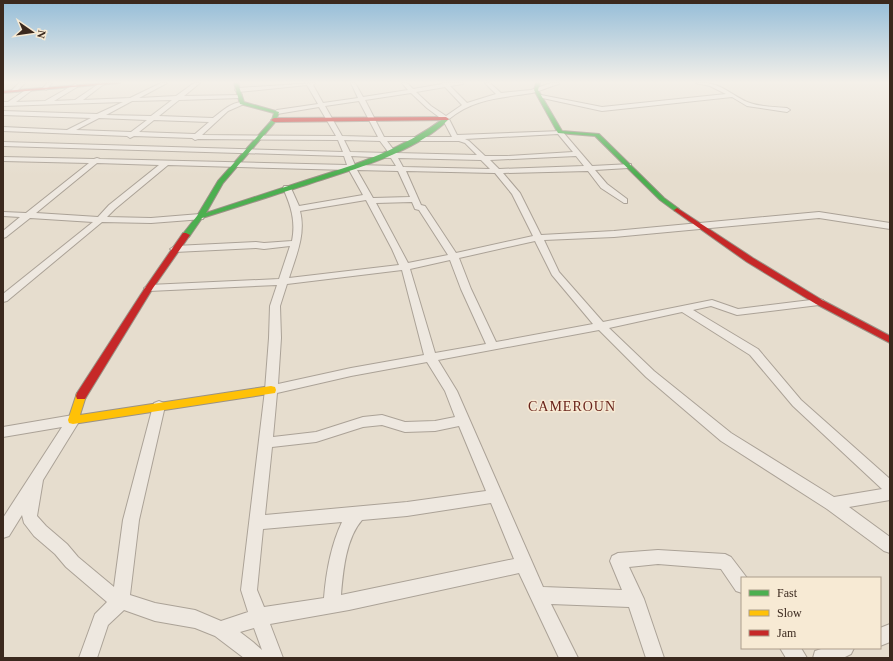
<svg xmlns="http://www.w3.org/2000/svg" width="893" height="661" font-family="Georgia,serif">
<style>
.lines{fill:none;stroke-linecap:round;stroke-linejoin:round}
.street-casing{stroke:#aba297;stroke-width:2}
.fast-casing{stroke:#9b9286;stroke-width:2}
.slow-casing{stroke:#9b9286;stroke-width:2}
.jam-casing{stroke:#9b9286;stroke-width:2}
.street{fill:#eee8e0;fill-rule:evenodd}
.fast{fill:#4caf50;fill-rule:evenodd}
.slow{fill:#ffc107;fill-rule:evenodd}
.jam{fill:#c62828;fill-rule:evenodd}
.labels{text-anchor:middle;stroke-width:3;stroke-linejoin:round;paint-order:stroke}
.neighbourhood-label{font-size:14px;letter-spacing:1px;fill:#6a241b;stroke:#f7ead4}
</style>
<rect width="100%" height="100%" fill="#e6ddce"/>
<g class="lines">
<defs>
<g id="street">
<path d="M 19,83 L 25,83 L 16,92 L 12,92 L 12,90 Z"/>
<path d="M 47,83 L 52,83 L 46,90 L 43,88 Z"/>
<path d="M 100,83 L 104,84 L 83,100 L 130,98 L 161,83 L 167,83 L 139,98 L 176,96 L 194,83 L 200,83 L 184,96 L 242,95 L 242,97 L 240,98 L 179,100 L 159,116 L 213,118 C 222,111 233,101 244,102 L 244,104 L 228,111 L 202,135 L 336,136 L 319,107 L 277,114 L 274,112 L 277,110 L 318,104 L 307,85 L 238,92 L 235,90 L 238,88 L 315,83 L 313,85 L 323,103 L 358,98 L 351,83 L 355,83 L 363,97 L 408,90 L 402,83 L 407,83 L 413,89 L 442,84 L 442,83 L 463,83 L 463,84 L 450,86 L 467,103 L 496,94 L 485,83 L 490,83 L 501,93 L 531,90 L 551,83 L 559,83 L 559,84 C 550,86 541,91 532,93 C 502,98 474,98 449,119 L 457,135 L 562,131 L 592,166 L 631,164 L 631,168 L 628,168 L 595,170 L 607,184 L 627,199 L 627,203 L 624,203 L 601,188 L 588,171 L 503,173 L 520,193 L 541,235 L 614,231 L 819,212 L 890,223 L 890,229 L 819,218 L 614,237 L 544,240 L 559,272 L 603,322 L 712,300 L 738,309 L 819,299 L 823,300 L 824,302 L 819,305 L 737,315 L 711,306 L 693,310 L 758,349 L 801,400 L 890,479 L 890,500 L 849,507 L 890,537 L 890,553 L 884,551 L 827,509 L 721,441 L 646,377 L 599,330 L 438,360 L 457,391 L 543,587 L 622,590 L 610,561 L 612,556 L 618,553 L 658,550 L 725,554 L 731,557 L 747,578 L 742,578 L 742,593 L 736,591 L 721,569 L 658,564 L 629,567 L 644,599 L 664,658 L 646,658 L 629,607 L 551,604 L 578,658 L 559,658 L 519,573 L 349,610 L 270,624 L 283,658 L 244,658 L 215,636 L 195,628 L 155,621 L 124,610 L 108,625 L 97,658 L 79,658 L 95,614 L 107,602 L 66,567 L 55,554 L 34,536 L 24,523 L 22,515 L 9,536 L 3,538 L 3,518 L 62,427 L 3,437 L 3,427 L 73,415 L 78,417 L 80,420 L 43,480 L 37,516 L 46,526 L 67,544 L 78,557 L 114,587 L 123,520 L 153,406 L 154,403 L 159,401 L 164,403 L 165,406 L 139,520 L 130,595 L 155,603 L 195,610 L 221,621 L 248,612 L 241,590 L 265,390 L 269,338 L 270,306 L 277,285 L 149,291 L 144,288 L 149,285 L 279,279 L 290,246 L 264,249 L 256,248 L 175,252 L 170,249 L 175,246 L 256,242 L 264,243 L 292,241 C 296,221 291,206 283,188 L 284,186 L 290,186 L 299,206 L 363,195 L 349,170 L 168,165 L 115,209 L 107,217 L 151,218 L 200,214 L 204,217 L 203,219 L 151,223 L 102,222 L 7,301 L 3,302 L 3,294 L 93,222 L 30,218 L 6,237 L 3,238 L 3,231 L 20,217 L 3,216 L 3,212 L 26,213 L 89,163 L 3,161 L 3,157 L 94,159 L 97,158 L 100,159 L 347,165 L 344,156 L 3,146 L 3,142 L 343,152 L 338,140 L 198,139 L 195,140 L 192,138 L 134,136 L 130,138 L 127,136 L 3,131 L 3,127 L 67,130 L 91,118 L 3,115 L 3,111 L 97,114 L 123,102 L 3,106 L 3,102 L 8,102 L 27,89 L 32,90 L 16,102 L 45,101 L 75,84 L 77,85 L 77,87 L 54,101 L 75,100 ZM 445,87 L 462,105 L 446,116 L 431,106 L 416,92 ZM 411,93 L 427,108 L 443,120 L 452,137 L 384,137 L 365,100 ZM 172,100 L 151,116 L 106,115 L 132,101 ZM 359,101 L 378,137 L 342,136 L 325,106 ZM 99,118 L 147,120 L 131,132 L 76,130 ZM 154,120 L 209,122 L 195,134 L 139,132 ZM 558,134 L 573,152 L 507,156 L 485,156 L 469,141 L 465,139 ZM 344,140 L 380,141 L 389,153 L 350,152 ZM 387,141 L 459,141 L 465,143 L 477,155 L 396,153 ZM 351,156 L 391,158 L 396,166 L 355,165 ZM 576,156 L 584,166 L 499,169 L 490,160 ZM 398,158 L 481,160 L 490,169 L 403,167 ZM 97,163 L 159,165 L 109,205 L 98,217 L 36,213 ZM 357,170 L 398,171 L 410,197 L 373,198 ZM 406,171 L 495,173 L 512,194 L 533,236 L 456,253 L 425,206 L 421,205 ZM 366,200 L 392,249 L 399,265 L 289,278 C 296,256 306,234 300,211 ZM 412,202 L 415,209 L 419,210 L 448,255 L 408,263 L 376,203 ZM 535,241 L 552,275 L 593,324 L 496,342 L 471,289 L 459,258 ZM 450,260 L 461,289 L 486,344 L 435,353 L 410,269 ZM 402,270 L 424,355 L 351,368 L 278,384 L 281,338 L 280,306 L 287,284 ZM 682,312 L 750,355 L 793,406 L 882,489 L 834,497 L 731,433 L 654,371 L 609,328 ZM 427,362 L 445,391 L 455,417 L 435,421 L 405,422 L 382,415 L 363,417 L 316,432 L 273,437 L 277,393 L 351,376 ZM 382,425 L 405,432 L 435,431 L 459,426 L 486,491 L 407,502 L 265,515 L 272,447 L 316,442 L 363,427 ZM 491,503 L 514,559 L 341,595 C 343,571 346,538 362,520 L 407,516 ZM 342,522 C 331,545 326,573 324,598 L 264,607 L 257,590 L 263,529 ZM 254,628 L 262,650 L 253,642 L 240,632 Z"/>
<path d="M 696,83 C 720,80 731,96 750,103 C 761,107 776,107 787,108 L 790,110 L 787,112 L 747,106 L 732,97 L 602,111 L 538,97 L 541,95 L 602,107 L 726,94 L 710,86 Z"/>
<path d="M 890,624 L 890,642 L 880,646 L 880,628 Z"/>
<path d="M 780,648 L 801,648 L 807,658 L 786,658 Z"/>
<path d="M 824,648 L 854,648 L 851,654 L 843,658 L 813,658 L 815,651 Z"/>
</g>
<g id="fast">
<path d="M 234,83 L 238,83 L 244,102 L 279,112 L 276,121 L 223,183 L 206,213 C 239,202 273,191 307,180 C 356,165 403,149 444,118 L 449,119 C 415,153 354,169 309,184 C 274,195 238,207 202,218 L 189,237 L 183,237 L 182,235 L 197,216 L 218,181 L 272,120 L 274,113 L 240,104 Z"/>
<path d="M 536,83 L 540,83 L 538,90 L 562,131 L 599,134 L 664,198 L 679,209 L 679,211 L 675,211 L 660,200 L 595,136 L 558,133 L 534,90 Z"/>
</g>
<path id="slow" d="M 271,386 L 275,387 L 276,390 L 275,393 L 73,424 L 69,423 L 68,420 L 77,393 L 85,393 L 86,396 L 80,415 Z"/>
<g id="jam">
<path d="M 106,83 L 120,83 L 3,93 L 3,91 Z"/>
<path d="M 446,117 L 449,119 L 448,120 L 274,122 L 271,120 L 274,118 Z"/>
<path d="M 677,208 L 753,258 L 822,300 L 890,336 L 890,343 L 816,304 L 747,262 L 675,211 L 674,210 Z"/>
<path d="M 183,233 L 186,233 L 190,235 L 153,288 L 85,399 L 77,399 L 76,396 L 77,393 L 145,288 Z"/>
</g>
</defs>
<!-- street casing -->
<use href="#street" class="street-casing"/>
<!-- fast casing -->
<use href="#fast" class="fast-casing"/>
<!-- slow casing -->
<use href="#slow" class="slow-casing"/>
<!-- jam casing -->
<use href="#jam" class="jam-casing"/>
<!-- street -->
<use href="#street" class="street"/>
<!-- fast -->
<use href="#fast" class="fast"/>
<!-- slow -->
<use href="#slow" class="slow"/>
<!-- jam -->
<use href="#jam" class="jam"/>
</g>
<!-- sky -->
<linearGradient id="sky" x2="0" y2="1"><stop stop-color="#95bdd8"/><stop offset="0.47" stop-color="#f4f0e9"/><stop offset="1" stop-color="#f4f0e9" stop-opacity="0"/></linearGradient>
<rect width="893" height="175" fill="url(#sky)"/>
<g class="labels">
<!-- neighbourhood labels -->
<g class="neighbourhood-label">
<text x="572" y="411">CAMEROUN</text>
</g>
</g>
<!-- border -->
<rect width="893" height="661" fill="none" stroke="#3b291e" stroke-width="8"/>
<!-- legend -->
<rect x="741" y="577" width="140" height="72" fill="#f7ead4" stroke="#ac9d8b"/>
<rect x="749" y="590" width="20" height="6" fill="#4caf50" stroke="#ac9d8b"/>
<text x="777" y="597" font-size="12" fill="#3b291e">Fast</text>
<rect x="749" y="610" width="20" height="6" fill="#ffc107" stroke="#ac9d8b"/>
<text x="777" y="617" font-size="12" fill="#3b291e">Slow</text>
<rect x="749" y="630" width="20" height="6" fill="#c62828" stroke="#ac9d8b"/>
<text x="777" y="637" font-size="12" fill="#3b291e">Jam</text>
<!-- north arrow -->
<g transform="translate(32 32) rotate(103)" stroke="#f7ead4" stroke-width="3" paint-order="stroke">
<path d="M0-3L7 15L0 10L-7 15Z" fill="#3b291e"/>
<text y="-6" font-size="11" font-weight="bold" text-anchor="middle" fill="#3b291e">N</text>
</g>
</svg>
